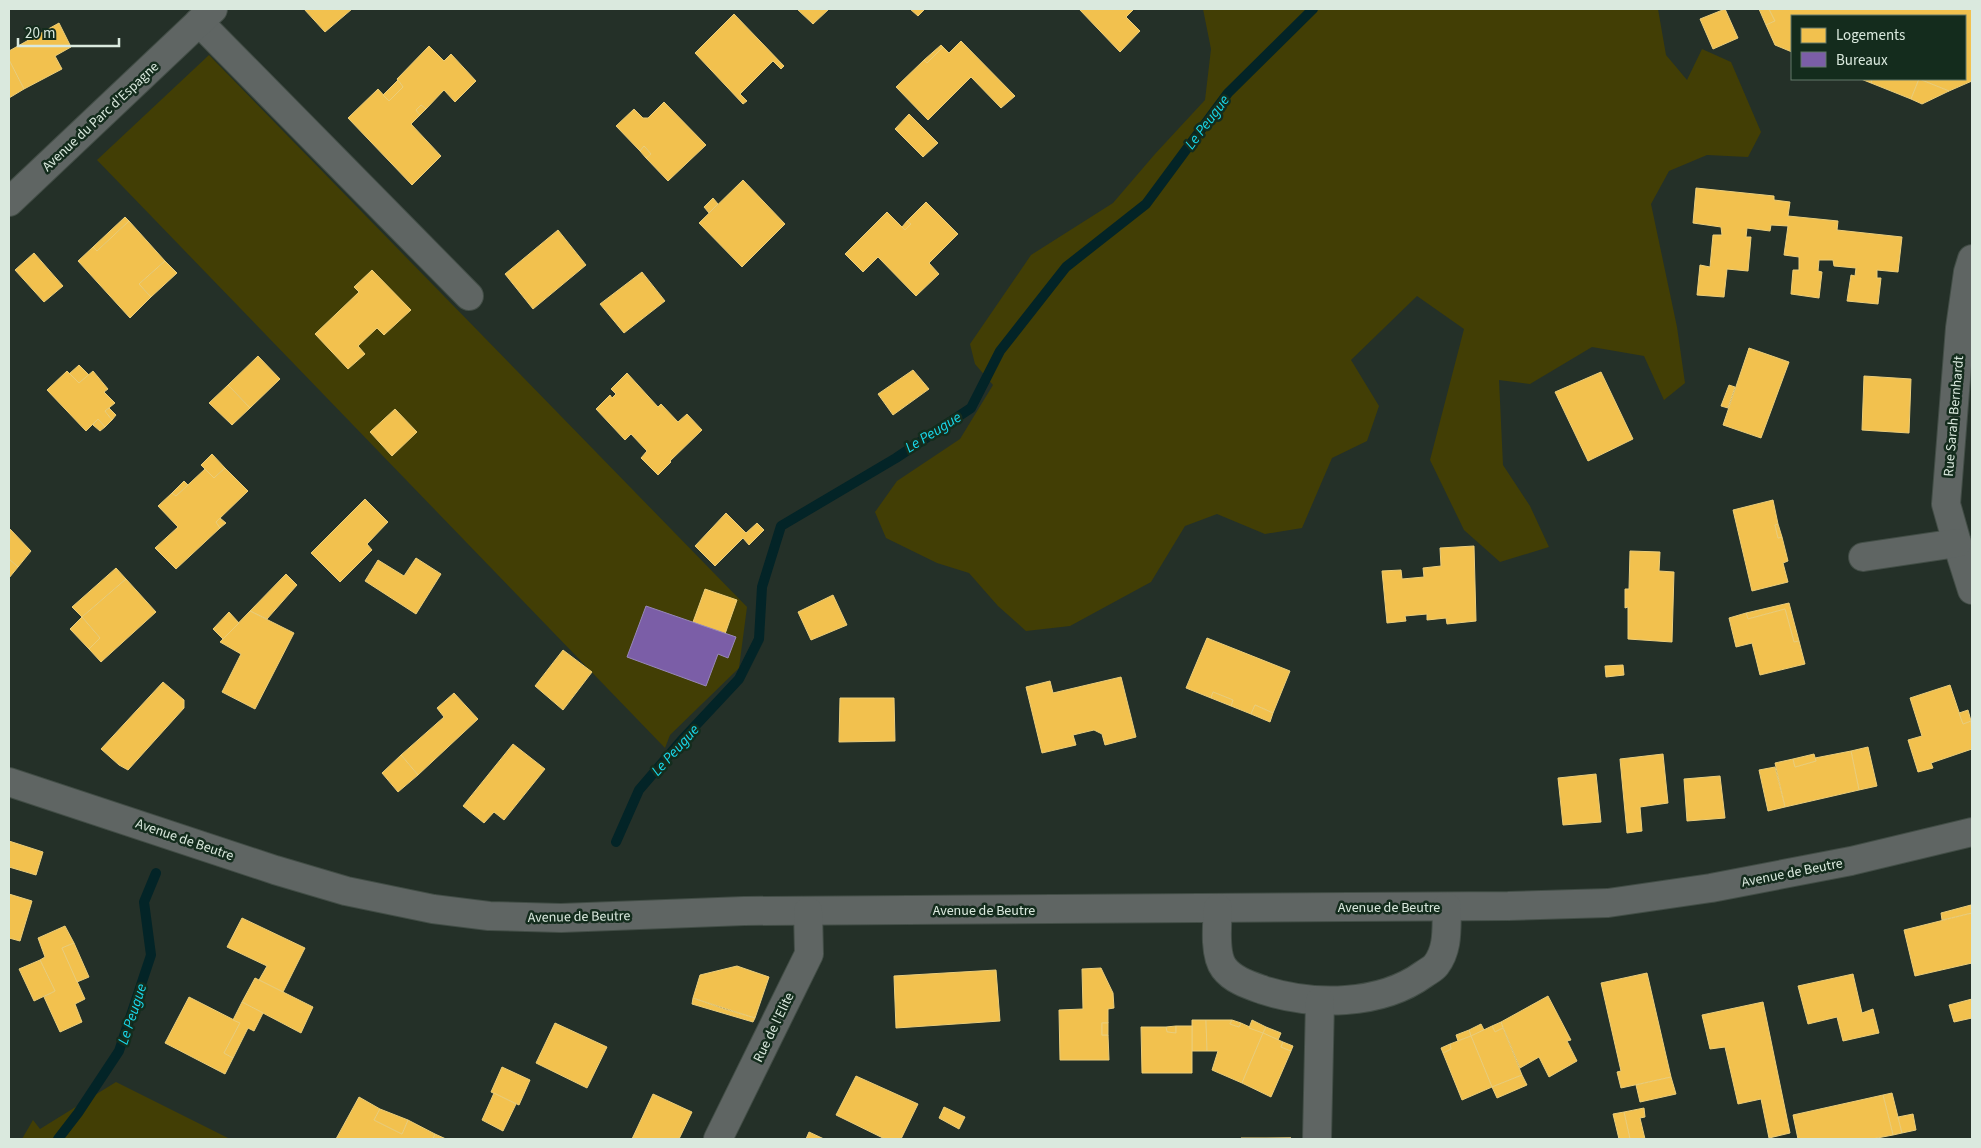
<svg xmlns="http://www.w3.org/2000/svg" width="1981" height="1148" font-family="'Source Sans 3',sans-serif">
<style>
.green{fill:#423e05}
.homes{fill:#f2c14e;stroke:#ebcd79}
.offices{fill:#7b5ea7;stroke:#9888b8}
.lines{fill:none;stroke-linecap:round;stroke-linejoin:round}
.stream{stroke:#032427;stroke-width:10}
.minor-casing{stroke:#424d46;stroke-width:30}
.minor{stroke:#5f6563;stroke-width:28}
.labels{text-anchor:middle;stroke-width:5;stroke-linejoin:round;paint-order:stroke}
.street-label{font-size:14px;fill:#dae9de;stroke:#142c1d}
.water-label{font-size:15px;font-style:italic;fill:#19daed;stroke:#142c1d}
</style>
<rect width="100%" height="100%" fill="#243028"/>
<!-- green -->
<g class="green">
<path d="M 1203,9 L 1658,9 L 1666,55 L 1687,80 L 1702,49 L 1731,62 L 1761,132 L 1748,157 L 1707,155 L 1669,171 L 1651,204 L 1677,327 L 1685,383 L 1664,400 L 1644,356 L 1592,347 L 1530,384 L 1499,380 L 1503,465 L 1530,506 L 1549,547 L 1500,562 L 1464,530 L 1430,460 L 1464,329 L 1417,296 L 1351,360 L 1379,406 L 1367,441 L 1332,458 L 1302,528 L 1265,534 L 1217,514 L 1185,526 L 1151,582 L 1070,626 L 1026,631 L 998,606 L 969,573 L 937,563 L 886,538 L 875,512 L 897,481 L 960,439 L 993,385 L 975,364 L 970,344 L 1031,255 L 1113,203 L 1155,154 L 1205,100 L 1211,49 Z"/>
<path d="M 209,55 L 747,607 L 739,668 L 670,735 L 665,748 L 97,160 Z"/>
<path d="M 116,1082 L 230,1139 L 22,1139 L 33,1120 L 40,1129 Z"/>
</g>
<!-- homes -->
<g class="homes">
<path d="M 304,9 L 352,9 L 325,32 Z"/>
<path d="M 797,9 L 829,9 L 813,24 Z"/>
<path d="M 910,9 L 925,9 L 918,16 Z"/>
<path d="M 1079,9 L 1134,9 L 1126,17 L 1140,31 L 1120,52 Z"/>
<path d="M 1725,9 L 1738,38 L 1713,49 L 1700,19 Z"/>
<path d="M 1759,9 L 1769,9 L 1775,21 L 1766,25 Z"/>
<path d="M 1769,9 L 1972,9 L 1972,81 L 1949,91 L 1919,79 L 1911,99 L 1871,83 L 1872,79 L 1871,79 L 1965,79 L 1965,16 L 1792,16 L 1792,52 L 1775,45 L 1766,25 L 1775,21 Z"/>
<path d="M 734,14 L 784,66 L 781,69 L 773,61 L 740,94 L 747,101 L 743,104 L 695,53 Z"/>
<path d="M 59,23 L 71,47 L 55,56 L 62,69 L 24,89 L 9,60 L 9,51 Z"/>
<path d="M 961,41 L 1015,96 L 1001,108 L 971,77 L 928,120 L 896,87 L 924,60 L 927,63 L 943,47 L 949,53 Z"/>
<path d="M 941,45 L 943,47 L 927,63 L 924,60 Z"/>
<path d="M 429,46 L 444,61 L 451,54 L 476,81 L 455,102 L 444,90 L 426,109 L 421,105 L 416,110 L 420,115 L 411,124 L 441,156 L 412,185 L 348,118 L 378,89 L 389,101 L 403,87 L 397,79 Z"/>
<path d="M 9,60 L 24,89 L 9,98 Z"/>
<path d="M 1861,79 L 1872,79 L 1871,83 Z"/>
<path d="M 1919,79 L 1949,91 L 1922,104 L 1911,99 Z"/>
<path d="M 398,80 L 403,87 L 389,101 L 383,95 Z"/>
<path d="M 664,102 L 706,145 L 668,181 L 646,158 L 651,154 L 644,146 L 640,151 L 616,126 L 634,109 L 643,118 L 648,118 Z"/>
<path d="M 421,105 L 426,109 L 420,115 L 416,110 Z"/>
<path d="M 909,114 L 938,143 L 923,157 L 895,129 Z"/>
<path d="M 644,146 L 651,154 L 646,158 L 640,151 Z"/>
<path d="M 743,180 L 785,224 L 742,267 L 699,223 Z"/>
<path d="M 1696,188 L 1774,196 L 1774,200 L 1790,202 L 1788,216 L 1838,221 L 1837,230 L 1902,237 L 1898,272 L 1877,270 L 1877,278 L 1881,278 L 1878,304 L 1847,301 L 1851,275 L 1855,276 L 1856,268 L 1834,266 L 1833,260 L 1819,260 L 1818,271 L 1822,272 L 1819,298 L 1791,294 L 1793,270 L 1799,270 L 1799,257 L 1784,255 L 1788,226 L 1771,225 L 1770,231 L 1747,228 L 1746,237 L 1751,237 L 1748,271 L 1727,269 L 1724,297 L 1697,295 L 1700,265 L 1710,267 L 1713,235 L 1722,235 L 1721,227 L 1693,223 Z"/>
<path d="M 713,198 L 718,204 L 709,213 L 704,207 Z"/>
<path d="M 926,202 L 958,234 L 929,263 L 939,274 L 916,296 L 878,257 L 863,272 L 845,254 L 887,212 L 905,230 L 911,224 L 907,221 Z"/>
<path d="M 125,217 L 129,221 L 97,251 L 93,247 Z"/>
<path d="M 129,221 L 165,261 L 139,284 L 151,297 L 130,318 L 78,261 L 93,247 L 97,251 Z"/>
<path d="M 907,221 L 911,224 L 905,230 L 902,227 Z"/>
<path d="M 558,230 L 586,265 L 533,309 L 505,274 Z"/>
<path d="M 34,253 L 63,286 L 44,302 L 15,270 Z"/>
<path d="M 165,261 L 177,273 L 151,297 L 139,284 Z"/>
<path d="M 372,270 L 411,310 L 384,335 L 377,328 L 358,346 L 365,354 L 348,369 L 315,334 L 359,292 L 354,287 Z"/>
<path d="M 642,272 L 665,301 L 624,333 L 600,304 Z"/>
<path d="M 1749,348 L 1789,362 L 1761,438 L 1723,425 Z"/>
<path d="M 258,356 L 280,379 L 250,408 L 228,385 Z"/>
<path d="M 79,365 L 89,375 L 79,383 L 69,374 Z"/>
<path d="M 913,370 L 929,389 L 893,415 L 878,394 Z"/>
<path d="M 67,371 L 79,383 L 93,371 L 108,389 L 104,392 L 115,403 L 105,411 L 112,420 L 105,427 L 98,419 L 86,431 L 47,390 Z"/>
<path d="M 1601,372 L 1633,439 L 1588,461 L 1555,392 Z"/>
<path d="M 627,373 L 658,407 L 661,404 L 678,422 L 687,414 L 702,430 L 670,461 L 671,462 L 658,475 L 641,458 L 647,451 L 631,434 L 625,440 L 596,409 L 610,395 L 612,398 L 616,394 L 611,389 Z"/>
<path d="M 1864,376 L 1911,379 L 1909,433 L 1862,430 Z"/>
<path d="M 228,385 L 250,408 L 232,425 L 209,403 Z"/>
<path d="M 1729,385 L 1735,387 L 1728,408 L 1721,406 Z"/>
<path d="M 109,408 L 116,415 L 112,420 L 105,411 Z"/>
<path d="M 395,409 L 417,432 L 392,456 L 370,432 Z"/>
<path d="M 98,419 L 105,427 L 100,431 L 93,425 Z"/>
<path d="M 212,454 L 225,468 L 214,478 L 201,465 Z"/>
<path d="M 225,468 L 248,491 L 216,522 L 220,528 L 176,569 L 155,548 L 178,527 L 158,506 L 172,493 L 176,496 L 205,469 L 214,478 Z"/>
<path d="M 184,481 L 188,485 L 176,496 L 172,493 Z"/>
<path d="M 365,499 L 388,522 L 367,544 L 372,550 L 340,582 L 311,553 Z"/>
<path d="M 1773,500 L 1778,524 L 1775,525 L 1778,538 L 1782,537 L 1788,561 L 1783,563 L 1788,582 L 1752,591 L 1733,510 Z"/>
<path d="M 726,513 L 746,533 L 757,523 L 764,530 L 749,545 L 743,538 L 715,566 L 695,546 Z"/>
<path d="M 220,518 L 226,523 L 220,528 L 216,522 Z"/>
<path d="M 1778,524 L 1782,537 L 1778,538 L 1775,525 Z"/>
<path d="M 10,529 L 31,551 L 18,567 L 9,559 Z"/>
<path d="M 1474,546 L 1476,621 L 1447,624 L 1446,618 L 1427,620 L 1427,614 L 1405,616 L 1406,621 L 1387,623 L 1382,571 L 1401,570 L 1402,579 L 1424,577 L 1423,568 L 1441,566 L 1440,548 Z"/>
<path d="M 1630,551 L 1660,552 L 1659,571 L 1674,572 L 1672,642 L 1628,639 L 1628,607 L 1625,608 L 1625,589 L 1629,589 Z"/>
<path d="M 416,558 L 441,574 L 416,614 L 365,581 L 378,560 L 404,576 Z"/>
<path d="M 9,559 L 18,567 L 9,578 Z"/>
<path d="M 116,568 L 126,579 L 82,617 L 72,607 Z"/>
<path d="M 286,574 L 297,585 L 267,619 L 250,611 Z"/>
<path d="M 126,579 L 156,612 L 101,662 L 89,649 L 100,638 L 82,617 Z"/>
<path d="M 705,589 L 737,600 L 725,634 L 693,622 Z"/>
<path d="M 833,595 L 847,625 L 811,640 L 798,612 Z"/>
<path d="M 1789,603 L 1799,641 L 1794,642 L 1785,609 L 1748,619 L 1746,613 Z"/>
<path d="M 1785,609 L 1794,642 L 1799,641 L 1805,664 L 1760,675 L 1752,643 L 1736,647 L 1729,618 L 1746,613 L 1748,619 Z"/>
<path d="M 250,611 L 294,633 L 255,709 L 222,692 L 241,654 L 220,642 Z"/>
<path d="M 229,612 L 239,623 L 223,639 L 213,629 Z"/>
<path d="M 82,617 L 100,638 L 89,649 L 70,629 Z"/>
<path d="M 1207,638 L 1290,671 L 1273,713 L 1255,705 L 1251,714 L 1231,706 L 1233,700 L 1213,692 L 1211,698 L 1186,688 Z"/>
<path d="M 563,650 L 592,672 L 563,710 L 535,686 Z"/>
<path d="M 1623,665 L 1624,675 L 1606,677 L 1605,666 Z"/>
<path d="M 1121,677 L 1136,737 L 1105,745 L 1102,734 L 1094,730 L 1073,735 L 1076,745 L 1042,753 L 1026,687 L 1050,681 L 1053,693 Z"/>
<path d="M 163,682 L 184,700 L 184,708 L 128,770 L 119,765 L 101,749 Z"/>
<path d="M 1950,685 L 1963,724 L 1971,721 L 1972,749 L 1931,763 L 1933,768 L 1918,772 L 1908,740 L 1922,736 L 1910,698 Z"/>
<path d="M 1213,692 L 1233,700 L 1231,706 L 1211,698 Z"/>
<path d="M 454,693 L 478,719 L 418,775 L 401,755 L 444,717 L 437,708 Z"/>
<path d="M 840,698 L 894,698 L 895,741 L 839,742 Z"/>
<path d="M 1255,705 L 1273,713 L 1270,722 L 1251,714 Z"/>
<path d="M 1968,710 L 1971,721 L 1963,724 L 1959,713 Z"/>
<path d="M 513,744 L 545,769 L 504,820 L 494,812 L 484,823 L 463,806 Z"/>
<path d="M 1868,747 L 1877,786 L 1859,790 L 1851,751 Z"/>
<path d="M 1851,751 L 1859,790 L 1785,807 L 1775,763 L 1793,759 L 1795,767 L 1816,761 L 1815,758 Z"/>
<path d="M 1663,754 L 1668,803 L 1640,807 L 1642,831 L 1627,833 L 1620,759 Z"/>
<path d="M 1814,754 L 1816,761 L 1795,767 L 1793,759 Z"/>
<path d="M 401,755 L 418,775 L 398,792 L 382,773 Z"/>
<path d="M 1775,767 L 1785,807 L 1768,811 L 1759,770 Z"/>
<path d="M 1596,774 L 1601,822 L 1563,825 L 1558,778 Z"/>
<path d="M 1720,776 L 1725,818 L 1687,821 L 1684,779 Z"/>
<path d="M 9,841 L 43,852 L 36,875 L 9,867 Z"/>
<path d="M 9,894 L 32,901 L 20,941 L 9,938 Z"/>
<path d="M 1971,905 L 1972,913 L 1942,920 L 1941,913 Z"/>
<path d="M 1972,913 L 1972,963 L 1915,976 L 1904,930 Z"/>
<path d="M 242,918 L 305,948 L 283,992 L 259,980 L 267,966 L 227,947 Z"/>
<path d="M 65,926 L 74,943 L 62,948 L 85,999 L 75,1004 L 82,1022 L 60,1032 L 44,997 L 55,991 L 40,960 L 45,957 L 38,938 Z"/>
<path d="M 74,943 L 89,977 L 77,982 L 62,948 Z"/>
<path d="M 40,960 L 55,991 L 34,1001 L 19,969 Z"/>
<path d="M 737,966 L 769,977 L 755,1018 L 693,998 L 700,975 Z"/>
<path d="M 1101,968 L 1113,993 L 1114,1008 L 1108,1009 L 1108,1023 L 1102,1023 L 1102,1035 L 1108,1035 L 1109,1060 L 1060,1060 L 1059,1010 L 1083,1009 L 1082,969 Z"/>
<path d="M 996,970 L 1000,1021 L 896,1028 L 894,976 Z"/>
<path d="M 1647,973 L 1671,1077 L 1621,1088 L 1617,1072 L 1621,1071 L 1601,983 Z"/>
<path d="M 1853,974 L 1862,1013 L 1873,1009 L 1879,1033 L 1843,1041 L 1837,1017 L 1808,1024 L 1798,986 Z"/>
<path d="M 255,978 L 313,1007 L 301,1033 L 242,1002 Z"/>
<path d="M 1548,996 L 1571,1040 L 1567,1041 L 1577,1061 L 1549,1077 L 1539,1057 L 1520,1068 L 1501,1022 Z"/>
<path d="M 189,997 L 240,1023 L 224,1053 L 233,1058 L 225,1074 L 165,1043 Z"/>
<path d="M 693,998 L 724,1009 L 755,1018 L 753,1022 L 692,1004 Z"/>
<path d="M 1972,999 L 1972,1018 L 1954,1022 L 1949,1005 Z"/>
<path d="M 242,1002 L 263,1013 L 254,1031 L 248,1028 L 233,1058 L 224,1053 L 240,1023 L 233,1020 Z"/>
<path d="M 1763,1002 L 1790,1133 L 1769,1138 L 1761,1099 L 1738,1104 L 1725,1047 L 1710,1049 L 1702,1015 Z"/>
<path d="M 1192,1020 L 1206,1020 L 1207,1051 L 1192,1051 Z"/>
<path d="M 1206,1020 L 1232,1020 L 1230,1024 L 1239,1027 L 1241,1023 L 1263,1033 L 1242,1083 L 1212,1070 L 1218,1051 L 1207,1051 Z"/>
<path d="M 1232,1020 L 1241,1023 L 1239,1027 L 1230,1024 Z"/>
<path d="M 1252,1020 L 1266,1027 L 1263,1033 L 1249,1028 Z"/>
<path d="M 1501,1022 L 1503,1028 L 1495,1032 L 1492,1026 Z"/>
<path d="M 555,1023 L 607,1047 L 587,1088 L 536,1063 Z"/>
<rect x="1102" y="1023" width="6" height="12"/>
<path d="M 1481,1024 L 1484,1030 L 1471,1036 L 1469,1030 Z"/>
<path d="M 1176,1026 L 1176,1033 L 1167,1032 L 1166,1027 Z"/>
<path d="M 1176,1026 L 1192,1026 L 1192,1073 L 1142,1073 L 1141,1027 L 1166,1027 L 1167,1032 L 1176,1033 Z"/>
<path d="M 1492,1026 L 1495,1032 L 1503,1028 L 1522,1075 L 1492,1087 L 1471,1036 Z"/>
<path d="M 1266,1027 L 1281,1033 L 1278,1040 L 1263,1033 Z"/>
<path d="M 1469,1030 L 1471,1036 L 1458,1041 L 1456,1035 Z"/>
<path d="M 1263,1033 L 1283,1042 L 1281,1047 L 1291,1051 L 1271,1097 L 1242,1083 Z"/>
<path d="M 1471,1036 L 1492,1087 L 1462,1100 L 1443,1053 L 1451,1049 L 1450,1044 Z"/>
<path d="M 1283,1042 L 1293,1046 L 1291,1051 L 1281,1047 Z"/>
<path d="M 1450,1044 L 1451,1049 L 1443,1053 L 1441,1048 Z"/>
<path d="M 502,1067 L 530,1080 L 519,1105 L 491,1092 Z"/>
<path d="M 1522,1075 L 1527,1085 L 1497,1098 L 1492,1087 Z"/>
<path d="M 856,1076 L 918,1104 L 901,1139 L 885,1139 L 836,1115 Z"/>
<path d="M 1671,1077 L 1676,1094 L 1640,1102 L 1636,1085 Z"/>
<path d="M 494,1093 L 516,1104 L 503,1131 L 482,1120 Z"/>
<path d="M 1892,1093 L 1902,1133 L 1893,1135 L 1883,1095 Z"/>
<path d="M 653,1094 L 692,1112 L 679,1139 L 632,1139 Z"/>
<path d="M 1883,1095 L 1893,1135 L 1872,1139 L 1798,1139 L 1793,1115 Z"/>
<path d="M 359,1097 L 380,1109 L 374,1120 L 402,1134 L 408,1120 L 435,1134 L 433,1139 L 336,1139 Z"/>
<path d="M 944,1107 L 965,1117 L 959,1129 L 939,1118 Z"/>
<path d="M 1644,1108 L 1645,1117 L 1640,1118 L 1645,1139 L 1630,1139 L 1624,1112 Z"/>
<path d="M 380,1109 L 408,1120 L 402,1134 L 374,1120 Z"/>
<path d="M 1624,1112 L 1630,1139 L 1619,1139 L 1613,1114 Z"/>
<path d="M 1913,1114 L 1916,1130 L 1902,1133 L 1898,1117 Z"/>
<path d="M 809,1132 L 824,1139 L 806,1139 Z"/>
<path d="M 435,1134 L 446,1139 L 433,1139 Z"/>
<path d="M 1241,1138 L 1291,1138 L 1241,1139 Z"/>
</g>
<!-- offices -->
<path class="offices" d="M 646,606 L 736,637 L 728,658 L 718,654 L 706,686 L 627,657 Z"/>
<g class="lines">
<!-- stream -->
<g class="stream">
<path d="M 616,842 L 639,790 L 681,741 L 739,679 L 759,639 L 762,587 L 781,526 L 896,458 L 971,408 L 1000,351 L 1066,267 L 1146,204 L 1228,93 L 1313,9"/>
<path d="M 58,1139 L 78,1113 L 119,1051 L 151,955 L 144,902 L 156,873"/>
</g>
<defs>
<g id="minor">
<path d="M 199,22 L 469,296"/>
<path d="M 9,202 L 213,9"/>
<path d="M 1972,259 L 1968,272 L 1960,328 L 1946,504 L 1957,543 L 1972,590"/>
<path d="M 1863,557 L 1957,543"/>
<path d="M 9,782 L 275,870 L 346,891 L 433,909 L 489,916 L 561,918 L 744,911 L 1508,906 L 1608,903 L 1711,888 L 1851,861 L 1972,832"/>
<path d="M 1218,908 C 1217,924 1214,955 1224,968 C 1233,980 1249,985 1263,990 C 1313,1006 1380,1006 1424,974 C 1428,971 1433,969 1436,965 C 1449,948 1446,927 1447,907"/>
<path d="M 718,1139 L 809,954 L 808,911"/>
<path d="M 1317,1139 L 1320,1001"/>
</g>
</defs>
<!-- minor casing -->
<use href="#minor" class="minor-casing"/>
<!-- minor -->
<use href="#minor" class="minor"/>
</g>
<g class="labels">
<!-- street labels -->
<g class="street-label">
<text transform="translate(100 116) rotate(-43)" y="5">Avenue du Parc d'Espagne</text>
<text transform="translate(1953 416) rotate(-85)" y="5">Rue Sarah Bernhardt</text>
<text transform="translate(185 839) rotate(19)" y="5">Avenue de Beutre</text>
<text transform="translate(1792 872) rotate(-11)" y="5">Avenue de Beutre</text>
<text x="1389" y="912">Avenue de Beutre</text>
<text x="984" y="915">Avenue de Beutre</text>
<text transform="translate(579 916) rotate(-1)" y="5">Avenue de Beutre</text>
<text transform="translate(773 1027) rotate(-64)" y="5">Rue de l'Elite</text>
</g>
<!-- water labels -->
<g class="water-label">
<text transform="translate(1207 122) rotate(-53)" y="5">Le Peugue</text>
<text transform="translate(933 432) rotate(-32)" y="5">Le Peugue</text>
<text transform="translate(675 750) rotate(-48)" y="5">Le Peugue</text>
<text transform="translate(132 1014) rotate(-72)" y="5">Le Peugue</text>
</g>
</g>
<!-- border -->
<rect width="1981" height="1148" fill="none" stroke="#dae9de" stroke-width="20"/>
<!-- legend -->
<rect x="1791" y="15" width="175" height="65" fill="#142c1d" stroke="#63786a"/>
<rect x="1801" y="28" width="25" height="15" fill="#f2c14e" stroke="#63786a"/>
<text x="1836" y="40" font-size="15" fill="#dae9de">Logements</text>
<rect x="1801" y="52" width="25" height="15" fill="#7b5ea7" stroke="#63786a"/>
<text x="1836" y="65" font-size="15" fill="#dae9de">Bureaux</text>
<!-- scale -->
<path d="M18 38v8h101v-8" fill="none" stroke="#dae9de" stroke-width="2.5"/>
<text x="25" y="38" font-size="15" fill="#dae9de" stroke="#142c1d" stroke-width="4" paint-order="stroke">20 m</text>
</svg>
